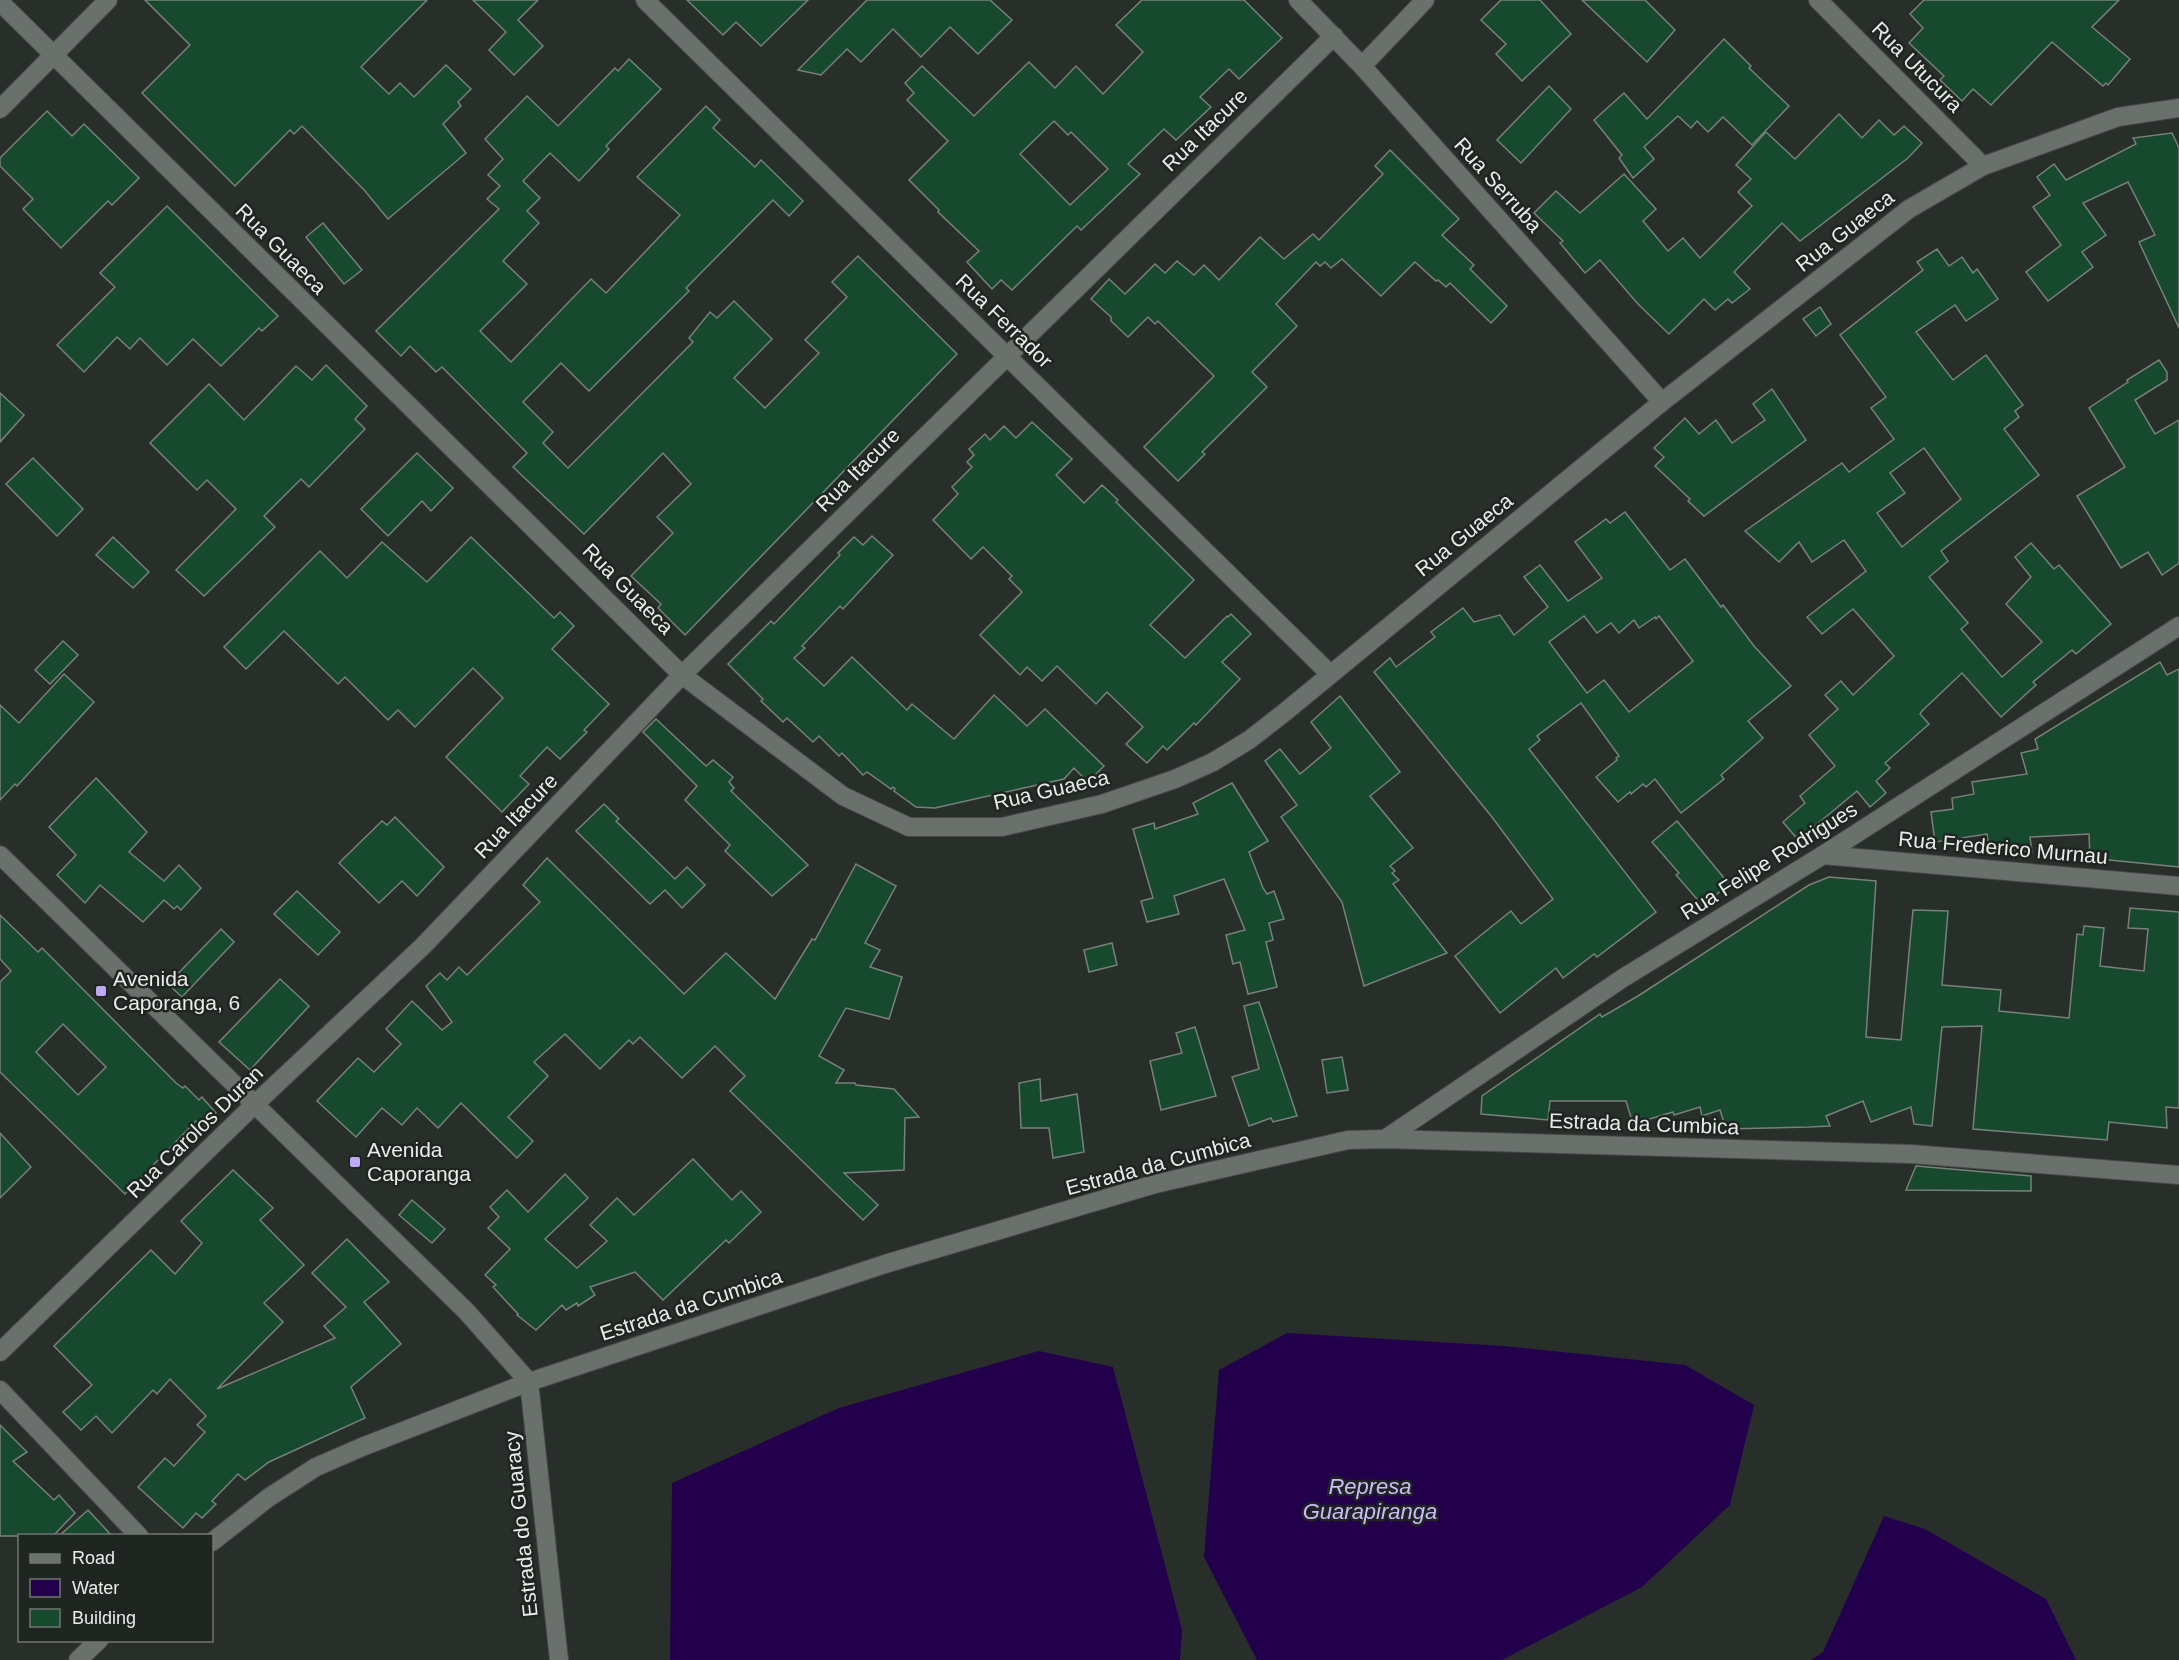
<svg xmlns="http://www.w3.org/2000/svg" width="2179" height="1660" font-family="Arial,sans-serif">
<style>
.water{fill:#23004b}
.building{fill:#16492d;stroke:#79807b;stroke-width:1.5;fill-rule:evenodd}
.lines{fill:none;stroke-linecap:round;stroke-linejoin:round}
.minor-casing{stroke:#454a47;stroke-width:20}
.minor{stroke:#6a716c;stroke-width:18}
.poi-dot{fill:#bea9f5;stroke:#1f2521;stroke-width:2}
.labels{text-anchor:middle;stroke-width:5;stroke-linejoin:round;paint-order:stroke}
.street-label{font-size:21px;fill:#e9edea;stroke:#1f2521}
.poi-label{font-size:21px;fill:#e9edea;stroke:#1f2521;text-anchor:start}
.water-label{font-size:22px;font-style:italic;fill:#ccbbfc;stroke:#1f2521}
</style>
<rect width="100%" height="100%" fill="#282f2a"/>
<!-- water -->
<g class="water">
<path d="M 1287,1333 L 1504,1346 L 1685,1365 L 1754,1405 L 1730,1505 L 1642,1587 L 1502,1660 L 1257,1660 L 1204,1557 L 1219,1370 Z"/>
<path d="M 1039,1351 L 1113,1367 L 1182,1630 L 1180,1660 L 670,1660 L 672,1483 L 839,1408 Z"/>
<path d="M 1884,1516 L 1925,1529 L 2046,1599 L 2076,1660 L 1811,1660 L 1823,1652 Z"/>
</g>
<!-- building -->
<g class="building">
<path d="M 145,0 L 427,0 L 361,67 L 389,94 L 400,83 L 414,97 L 446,65 L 471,89 L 458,102 L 461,106 L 443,124 L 466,153 L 388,219 L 365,191 L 302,126 L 294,134 L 290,130 L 235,186 L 142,93 L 190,45 Z"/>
<path d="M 473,0 L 538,0 L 518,20 L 543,46 L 514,75 L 489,50 L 506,32 Z"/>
<path d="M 687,0 L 808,0 L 761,46 L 736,22 L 723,35 Z"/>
<path d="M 867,0 L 990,0 L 1012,20 L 978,54 L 950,27 L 921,57 L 893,29 L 861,62 L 847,49 L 821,75 L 798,70 Z"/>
<path d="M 1142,0 L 1244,0 L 1282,38 L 1239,79 L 1229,69 L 1200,97 L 1211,107 L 1176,140 L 1164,129 L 1128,164 L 1140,174 L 1081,230 L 1077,226 L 1012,290 L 1001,280 L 992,289 L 967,262 L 979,251 L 938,212 L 939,210 L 909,180 L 948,141 L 907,100 L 914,93 L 905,83 L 922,66 L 974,116 L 1029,62 L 1055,88 L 1076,66 L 1103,94 L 1143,52 L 1116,25 ZM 1054,121 L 1068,135 L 1071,132 L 1108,169 L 1070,205 L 1020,154 Z"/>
<path d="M 1501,0 L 1540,0 L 1571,34 L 1522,81 L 1496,54 L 1506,44 L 1481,20 Z"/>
<path d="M 1582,0 L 1645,0 L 1675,30 L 1647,62 Z"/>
<path d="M 1924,0 L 2119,0 L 2092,27 L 2130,59 L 2108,85 L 2106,83 L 2103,86 L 2052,42 L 1991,105 L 1973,89 L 1962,101 L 1940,80 L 1944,76 L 1909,43 L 1923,28 L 1910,14 Z"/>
<path d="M 1724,39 L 1751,66 L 1749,68 L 1789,106 L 1752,145 L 1723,117 L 1708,132 L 1697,121 L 1691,128 L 1678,116 L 1644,147 L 1654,159 L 1633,178 L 1619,158 L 1622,155 L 1594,120 L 1624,93 L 1647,119 Z"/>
<path d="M 629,59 L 661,89 L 606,146 L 609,149 L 579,181 L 550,153 L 523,181 L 540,198 L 527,211 L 539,223 L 503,261 L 527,284 L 480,331 L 511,362 L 591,279 L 606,293 L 680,215 L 637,177 L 706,106 L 720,120 L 713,128 L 755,167 L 761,160 L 803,201 L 789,216 L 773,200 L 686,288 L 689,291 L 589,391 L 561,363 L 523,402 L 553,432 L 543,443 L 568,468 L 693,342 L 689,338 L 710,312 L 717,318 L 734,301 L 772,339 L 734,378 L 765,408 L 819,353 L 805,340 L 847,297 L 832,282 L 858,256 L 957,354 L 685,635 L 658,608 L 661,604 L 631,576 L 673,533 L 657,517 L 691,484 L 663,453 L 584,534 L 513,467 L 527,453 L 442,367 L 436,372 L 410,346 L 401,356 L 376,331 L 499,209 L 487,199 L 500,186 L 488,175 L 503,159 L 485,139 L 527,96 L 558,126 L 615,68 L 618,71 Z"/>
<path d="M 1549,86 L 1571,109 L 1521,163 L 1497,140 Z"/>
<path d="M 47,111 L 72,136 L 84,124 L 139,178 L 112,205 L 108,201 L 61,248 L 23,209 L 33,199 L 0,166 L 0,158 Z"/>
<path d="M 1839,114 L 1862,138 L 1879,120 L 1894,135 L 1904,126 L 1922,143 L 1908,158 L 1800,241 L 1782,223 L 1734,272 L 1750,289 L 1732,303 L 1728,299 L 1715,310 L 1704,299 L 1669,334 L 1638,304 L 1600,260 L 1585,273 L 1560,243 L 1563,241 L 1534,213 L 1556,191 L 1580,213 L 1624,174 L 1656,209 L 1643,221 L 1668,251 L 1683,238 L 1700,258 L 1752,206 L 1738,192 L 1751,179 L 1736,165 L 1766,132 L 1795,159 Z"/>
<path d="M 2172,133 L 2179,148 L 2179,328 L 2139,242 L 2155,235 L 2128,182 L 2083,203 L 2106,235 L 2082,252 L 2093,267 L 2048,301 L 2026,272 L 2061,245 L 2033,207 L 2050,195 L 2037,177 L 2054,164 L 2066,180 L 2136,144 L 2133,138 Z"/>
<path d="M 1390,150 L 1459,219 L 1442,235 L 1474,265 L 1470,269 L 1507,306 L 1491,323 L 1450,283 L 1446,287 L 1438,280 L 1436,281 L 1415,262 L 1381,296 L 1342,259 L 1331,268 L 1325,262 L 1320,266 L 1316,262 L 1276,304 L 1297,326 L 1252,372 L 1267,387 L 1202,452 L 1205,454 L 1178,481 L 1144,447 L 1214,376 L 1158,321 L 1155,324 L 1148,317 L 1128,337 L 1111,321 L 1111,317 L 1091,299 L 1109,279 L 1125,294 L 1155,264 L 1165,273 L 1177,261 L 1194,275 L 1204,265 L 1219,280 L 1260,237 L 1284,259 L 1313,234 L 1319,240 L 1383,174 L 1375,166 Z"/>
<path d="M 167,206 L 278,316 L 262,331 L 259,328 L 221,366 L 193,339 L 167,365 L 140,338 L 130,349 L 117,337 L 84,372 L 57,345 L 115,287 L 100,273 Z"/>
<path d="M 323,223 L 362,270 L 344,284 L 306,237 Z"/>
<path d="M 1937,249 L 1949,266 L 1962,257 L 1973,273 L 1977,269 L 1998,299 L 1966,321 L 1955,305 L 1916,332 L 1953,380 L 1986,355 L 2023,405 L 2015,411 L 2019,417 L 2004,429 L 2039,475 L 1941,551 L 1948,561 L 1929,577 L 1968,623 L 1961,629 L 2002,677 L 2042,642 L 2006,604 L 2031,577 L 2015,557 L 2031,543 L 2054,569 L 2059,565 L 2111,624 L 2076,654 L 2072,650 L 2033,682 L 2036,685 L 2001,717 L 1962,673 L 1922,711 L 1920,714 L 1929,724 L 1885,763 L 1890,768 L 1876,781 L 1886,793 L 1870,807 L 1857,791 L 1798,840 L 1783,822 L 1805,803 L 1800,796 L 1835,766 L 1809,735 L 1838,709 L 1825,695 L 1841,681 L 1853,695 L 1894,656 L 1853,609 L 1822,634 L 1807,617 L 1866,571 L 1844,540 L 1812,562 L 1799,542 L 1779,562 L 1745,531 L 1842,463 L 1849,472 L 1894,439 L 1871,408 L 1886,397 L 1840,335 L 1923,270 L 1917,262 ZM 1924,448 L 1961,499 L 1902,547 L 1877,513 L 1905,493 L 1890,473 Z"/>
<path d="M 1820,307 L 1831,324 L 1816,336 L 1803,319 Z"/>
<path d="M 2159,360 L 2167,372 L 2167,380 L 2135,400 L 2155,434 L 2179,420 L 2179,563 L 2162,575 L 2148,552 L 2121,568 L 2077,496 L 2125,467 L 2089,408 L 2128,382 L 2127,380 Z"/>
<path d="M 326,365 L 367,406 L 355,419 L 365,429 L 309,487 L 301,479 L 264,516 L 275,527 L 204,596 L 176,570 L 236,509 L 207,480 L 197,490 L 150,443 L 209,384 L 244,420 L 296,366 L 312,380 Z"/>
<path d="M 1772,389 L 1806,440 L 1704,516 L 1688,501 L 1690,499 L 1655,466 L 1664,457 L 1654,448 L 1685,418 L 1699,434 L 1716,420 L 1732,443 L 1765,420 L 1753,404 Z"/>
<path d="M 0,393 L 24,415 L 0,442 Z"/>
<path d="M 1032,422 L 1072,459 L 1056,475 L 1084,503 L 1102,485 L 1118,500 L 1116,502 L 1194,580 L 1150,625 L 1185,658 L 1227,616 L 1228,617 L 1231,614 L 1251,634 L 1222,662 L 1240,679 L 1196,725 L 1194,723 L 1167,750 L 1163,746 L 1147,763 L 1126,744 L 1143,727 L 1107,692 L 1096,704 L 1057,666 L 1042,681 L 1027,667 L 1020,675 L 980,635 L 1022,592 L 1009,579 L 1012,576 L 983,547 L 971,559 L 933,520 L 958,494 L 952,487 L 972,467 L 967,462 L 974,455 L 969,449 L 985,434 L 990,440 L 1004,426 L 1016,438 Z"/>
<path d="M 417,453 L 453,488 L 431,511 L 422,501 L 388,536 L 361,509 Z"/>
<path d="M 33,458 L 83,509 L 57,536 L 6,484 Z"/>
<path d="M 1625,512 L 1670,570 L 1685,559 L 1721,607 L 1723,605 L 1754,646 L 1791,686 L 1748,721 L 1763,738 L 1721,775 L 1724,779 L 1681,813 L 1655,779 L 1646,787 L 1643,784 L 1631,794 L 1630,792 L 1618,802 L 1596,777 L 1617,760 L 1616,758 L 1619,756 L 1581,703 L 1537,736 L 1540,740 L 1529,749 L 1656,912 L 1597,957 L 1594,954 L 1563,978 L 1556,968 L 1500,1013 L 1455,956 L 1511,911 L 1521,924 L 1553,899 L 1492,817 L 1374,672 L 1390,658 L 1396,667 L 1435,637 L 1431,632 L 1463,608 L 1474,622 L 1500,615 L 1514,635 L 1548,607 L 1524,577 L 1540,565 L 1568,601 L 1602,578 L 1575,542 L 1606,519 L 1610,523 ZM 1584,616 L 1597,633 L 1611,623 L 1619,633 L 1634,620 L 1639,628 L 1655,617 L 1656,619 L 1659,616 L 1693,661 L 1629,712 L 1604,680 L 1587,693 L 1549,642 Z"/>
<path d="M 872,536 L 893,555 L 843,609 L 840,606 L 802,646 L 805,648 L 794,658 L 824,686 L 852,657 L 907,710 L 912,704 L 954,739 L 994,695 L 1027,726 L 1045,709 L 1104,766 L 1088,782 L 1074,768 L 1064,779 L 935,808 L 916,807 L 894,791 L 895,789 L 893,787 L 891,789 L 867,772 L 863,775 L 842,753 L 839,756 L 819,736 L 813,742 L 787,718 L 783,722 L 761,701 L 763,699 L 728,664 L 771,621 L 774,624 L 840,555 L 838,553 L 854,537 L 863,545 Z"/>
<path d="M 113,537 L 149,572 L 133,588 L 96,555 Z"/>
<path d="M 471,537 L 554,618 L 560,612 L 574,626 L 552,649 L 609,704 L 584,730 L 587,732 L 560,759 L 547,747 L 520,776 L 529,784 L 502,812 L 446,757 L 503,698 L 473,668 L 415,727 L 398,710 L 388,720 L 345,677 L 338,684 L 284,631 L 246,669 L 224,647 L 320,551 L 347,578 L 382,542 L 427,582 Z"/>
<path d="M 63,641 L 78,655 L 50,684 L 35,670 Z"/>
<path d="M 2160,662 L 2167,675 L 2179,669 L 2179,867 L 2090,858 L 2089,834 L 2030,837 L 2032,852 L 1989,848 L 1987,834 L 1935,842 L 1931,812 L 1953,809 L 1952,798 L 1974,794 L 1972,782 L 2027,774 L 2021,753 L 2038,749 L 2035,739 Z"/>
<path d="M 64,674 L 94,702 L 17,786 L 15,784 L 0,800 L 0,705 L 19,723 Z"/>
<path d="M 1340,696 L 1400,772 L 1370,796 L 1413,848 L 1390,866 L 1395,871 L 1392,873 L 1399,880 L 1393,884 L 1447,953 L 1364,986 L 1342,902 L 1281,817 L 1297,805 L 1265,761 L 1280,749 L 1300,774 L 1331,748 L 1311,722 Z"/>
<path d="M 656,719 L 706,766 L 713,760 L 733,777 L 729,782 L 734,788 L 731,791 L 808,865 L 772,896 L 725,851 L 730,845 L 685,800 L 697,786 L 643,732 Z"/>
<path d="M 96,778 L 147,832 L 129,852 L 164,881 L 179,865 L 201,888 L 181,910 L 177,906 L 174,909 L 164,900 L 143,922 L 100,885 L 85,903 L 57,875 L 76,855 L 49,827 Z"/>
<path d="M 1232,783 L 1268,841 L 1249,852 L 1263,888 L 1267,894 L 1274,891 L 1284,919 L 1269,923 L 1273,940 L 1266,942 L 1277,987 L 1248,994 L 1240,962 L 1233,964 L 1226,935 L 1245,930 L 1224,879 L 1174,896 L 1179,914 L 1147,922 L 1141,901 L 1153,898 L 1133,829 L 1154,823 L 1155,829 L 1198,814 L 1193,803 Z"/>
<path d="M 604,804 L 619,819 L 616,821 L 675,879 L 687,867 L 705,885 L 682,908 L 665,890 L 650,904 L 576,831 Z"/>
<path d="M 395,817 L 444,867 L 417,896 L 402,881 L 379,903 L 339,863 L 382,821 L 387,825 Z"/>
<path d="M 1677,821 L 1729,884 L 1703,906 L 1676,875 L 1679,873 L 1652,842 Z"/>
<path d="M 547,858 L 684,994 L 726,953 L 775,999 L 812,939 L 815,940 L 856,864 L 896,886 L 865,943 L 880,950 L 870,967 L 902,977 L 889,1019 L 846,1008 L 819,1056 L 844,1070 L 836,1083 L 855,1083 L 856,1085 L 894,1089 L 919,1117 L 905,1118 L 904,1170 L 844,1173 L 878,1205 L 863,1220 L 730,1091 L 745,1076 L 715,1046 L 682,1078 L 640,1037 L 633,1044 L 629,1040 L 600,1069 L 565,1034 L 534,1062 L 548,1076 L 508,1117 L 533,1141 L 517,1158 L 461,1103 L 438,1128 L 417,1108 L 402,1125 L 382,1108 L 356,1137 L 317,1101 L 358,1058 L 374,1072 L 401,1044 L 386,1029 L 412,1001 L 442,1030 L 452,1022 L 426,986 L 440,973 L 447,980 L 459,967 L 467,975 L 540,902 L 523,885 Z"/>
<path d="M 1829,877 L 1876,881 L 1866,1037 L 1901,1040 L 1913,910 L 1948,911 L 1942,985 L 2001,990 L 1999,1011 L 2069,1018 L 2077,934 L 2083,935 L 2084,926 L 2104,928 L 2100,966 L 2144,971 L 2148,929 L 2128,928 L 2130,908 L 2179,912 L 2179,1108 L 2166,1107 L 2167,1128 L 2109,1122 L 2107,1140 L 1973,1129 L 1982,1026 L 1942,1027 L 1932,1126 L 1914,1124 L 1911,1107 L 1871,1122 L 1863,1101 L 1826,1116 L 1830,1126 L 1809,1127 L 1726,1129 L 1720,1110 L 1702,1116 L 1700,1107 L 1674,1115 L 1673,1112 L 1633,1124 L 1626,1101 L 1550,1101 L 1548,1120 L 1481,1114 L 1482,1096 L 1600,1014 L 1602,1017 L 1638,996 L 1809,885 Z"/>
<path d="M 297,891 L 340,932 L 318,955 L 274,914 Z"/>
<path d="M 0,915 L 38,952 L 42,948 L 52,958 L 176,1083 L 183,1088 L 185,1086 L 199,1100 L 202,1097 L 216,1113 L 203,1128 L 196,1121 L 125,1194 L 0,1072 L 0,982 L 11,971 L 0,959 ZM 63,1024 L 106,1067 L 78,1095 L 36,1052 Z"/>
<path d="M 221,929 L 234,942 L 182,997 L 168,984 Z"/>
<path d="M 1112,943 L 1117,965 L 1089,972 L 1084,950 Z"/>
<path d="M 280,979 L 309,1006 L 250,1070 L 219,1042 Z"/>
<path d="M 1259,1002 L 1297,1116 L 1273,1122 L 1271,1118 L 1249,1126 L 1232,1077 L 1259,1069 L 1244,1006 Z"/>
<path d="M 1195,1027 L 1216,1096 L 1161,1110 L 1150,1061 L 1182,1053 L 1176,1033 Z"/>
<path d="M 1342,1057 L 1348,1090 L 1327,1093 L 1322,1060 Z"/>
<path d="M 1040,1079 L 1041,1101 L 1077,1094 L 1084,1152 L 1053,1158 L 1049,1128 L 1021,1128 L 1019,1083 Z"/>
<path d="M 0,1133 L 31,1167 L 0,1198 Z"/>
<path d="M 693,1159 L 732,1200 L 741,1191 L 761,1212 L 729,1243 L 726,1240 L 663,1300 L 635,1272 L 590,1287 L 595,1295 L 578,1306 L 577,1303 L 566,1310 L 562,1305 L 536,1330 L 517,1315 L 518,1314 L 493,1287 L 496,1285 L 485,1275 L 510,1249 L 488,1228 L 499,1217 L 490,1207 L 507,1190 L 528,1212 L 565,1174 L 588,1198 L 545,1239 L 577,1268 L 607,1241 L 590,1225 L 617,1198 L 634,1215 Z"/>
<path d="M 1916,1166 L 2031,1176 L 2031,1191 L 1906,1190 Z"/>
<path d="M 233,1170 L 273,1208 L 260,1220 L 304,1265 L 264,1303 L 283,1322 L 217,1389 L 335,1338 L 324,1326 L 346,1307 L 312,1273 L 347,1239 L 389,1282 L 364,1302 L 401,1344 L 351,1387 L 365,1418 L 269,1462 L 245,1480 L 238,1474 L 212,1501 L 216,1504 L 202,1518 L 196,1513 L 183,1528 L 138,1487 L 165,1458 L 174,1466 L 205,1432 L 197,1425 L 206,1416 L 170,1379 L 157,1394 L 153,1390 L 112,1433 L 96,1416 L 81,1430 L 63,1412 L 92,1385 L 54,1346 L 151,1250 L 175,1274 L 202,1243 L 181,1221 Z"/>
<path d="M 412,1200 L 445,1229 L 432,1243 L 399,1215 Z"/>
<path d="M 0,1425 L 27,1452 L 13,1461 L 54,1500 L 59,1495 L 75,1513 L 53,1536 L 0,1536 Z"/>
<path d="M 88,1510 L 112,1536 L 59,1536 Z"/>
</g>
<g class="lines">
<defs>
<g id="minor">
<path d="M 645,0 L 1330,674"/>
<path d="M 1298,0 L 1362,66 L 1662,402"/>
<path d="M 1818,0 L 1983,166"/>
<path d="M 0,2 L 682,675 L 843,796 L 909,827 L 1002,827 L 1102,804 L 1175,779 L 1213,762 L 1249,740 L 1285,712 L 1662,402 L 1909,209 L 1983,166 L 2118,117 L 2179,108"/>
<path d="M 1362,66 L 1425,0"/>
<path d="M 0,109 L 108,0"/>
<path d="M 0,855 L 466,1311 L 529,1382"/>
<path d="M 1823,855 L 2179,886"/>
<path d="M 1385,1139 L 1623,978 L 1823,855 L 2179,626"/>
<path d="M 0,1352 L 254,1105 L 423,946 L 682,675 L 1334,36"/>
<path d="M 529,1382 L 559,1660"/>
<path d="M 0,1390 L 139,1536"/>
<path d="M 212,1542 L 268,1498 L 316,1467 L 362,1447 L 529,1382 L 885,1264 L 1155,1184 L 1348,1140 L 1385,1139 L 1911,1154 L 2179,1175"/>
<path d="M 78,1660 L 99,1640"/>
</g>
</defs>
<!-- minor casing -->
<use href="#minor" class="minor-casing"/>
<!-- minor -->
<use href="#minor" class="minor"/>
</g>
<!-- markers -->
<g class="poi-dot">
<rect x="95" y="985" width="12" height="12" rx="3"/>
<rect x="349" y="1156" width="12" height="12" rx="3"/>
</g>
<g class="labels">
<!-- street labels -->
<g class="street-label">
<text transform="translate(1917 67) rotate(45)" y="7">Rua Utucura</text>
<text transform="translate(1205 130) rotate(-44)" y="7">Rua Itacure</text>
<text transform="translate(1498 185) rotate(48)" y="7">Rua Serruba</text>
<text transform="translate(1845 231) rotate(-38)" y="7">Rua Guaeca</text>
<text transform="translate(281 249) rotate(45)" y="7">Rua Guaeca</text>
<text transform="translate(1004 321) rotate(44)" y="7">Rua Ferrador</text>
<text transform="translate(858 470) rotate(-45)" y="7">Rua Itacure</text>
<text transform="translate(1464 535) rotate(-39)" y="7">Rua Guaeca</text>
<text transform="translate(628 589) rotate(45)" y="7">Rua Guaeca</text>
<text transform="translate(1051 790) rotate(-13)" y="7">Rua Guaeca</text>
<text transform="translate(516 816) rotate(-46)" y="7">Rua Itacure</text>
<text transform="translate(2003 848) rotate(5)" y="7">Rua Frederico Murnau</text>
<text transform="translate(1769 861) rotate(-32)" y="7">Rua Felipe Rodrigues</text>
<text transform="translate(1644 1124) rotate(2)" y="7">Estrada da Cumbica</text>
<text transform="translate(195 1132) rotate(-44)" y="7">Rua Carolos Duran</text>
<text transform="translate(1158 1164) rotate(-15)" y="7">Estrada da Cumbica</text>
<text transform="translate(691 1305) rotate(-18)" y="7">Estrada da Cumbica</text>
<text transform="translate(521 1524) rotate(-96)" y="7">Estrada do Guaracy</text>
</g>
<!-- poi labels -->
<g class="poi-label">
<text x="113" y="986">Avenida<tspan x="113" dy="24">Caporanga, 6</tspan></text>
<text x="367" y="1157">Avenida<tspan x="367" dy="24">Caporanga</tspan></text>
</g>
<!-- water labels -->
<g class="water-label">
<text x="1370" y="1494">Represa<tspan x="1370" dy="25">Guarapiranga</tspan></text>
</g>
</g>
<!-- legend -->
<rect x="18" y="1534" width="195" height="108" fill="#1f2521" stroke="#707571" stroke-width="1.5"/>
<rect x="30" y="1554" width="30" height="9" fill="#6a716c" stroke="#707571" stroke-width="1.5"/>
<text x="72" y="1564" font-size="18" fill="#e9edea">Road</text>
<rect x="30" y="1579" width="30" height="18" fill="#23004b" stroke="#707571" stroke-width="1.5"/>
<text x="72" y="1594" font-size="18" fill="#e9edea">Water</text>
<rect x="30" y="1609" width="30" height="18" fill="#16492d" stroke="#707571" stroke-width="1.5"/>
<text x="72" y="1624" font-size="18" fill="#e9edea">Building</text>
</svg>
